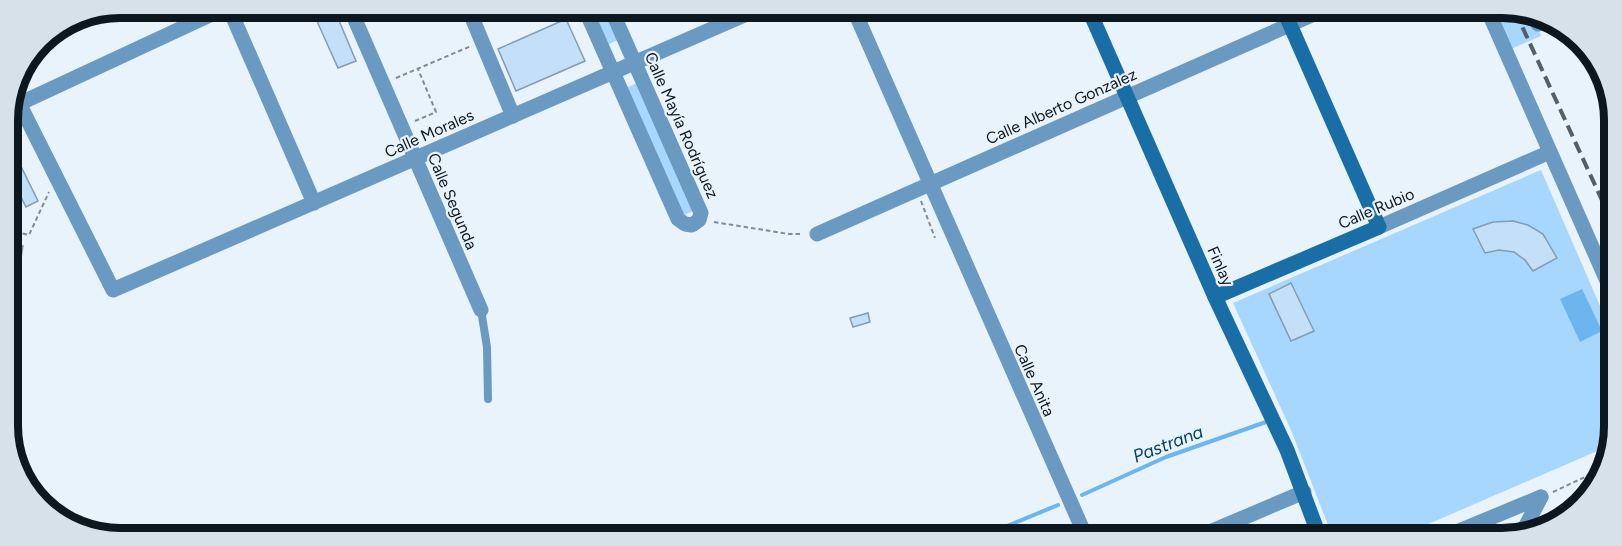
<svg xmlns="http://www.w3.org/2000/svg" width="1622" height="546" font-family="Figtree,sans-serif">
<style>
.green{fill:#a8d7fe}
.water{fill:#6cb5ef}
.lines{fill:none;stroke-linecap:round;stroke-linejoin:round}
.stream{stroke:#6cb5ef;stroke-width:4}
.building{fill:#c4e0f8;stroke:#839cb2;stroke-width:1.5}
.path{stroke:#818b94;stroke-width:2;stroke-dasharray:4.5 3;stroke-linecap:butt}
.lane{stroke:#6a9ac1;stroke-width:8}
.street{stroke:#6a9ac1;stroke-width:15}
.secondary{stroke:#196ea6;stroke-width:15}
.rail{stroke:#555f67;stroke-width:4;stroke-dasharray:12 6;stroke-linecap:butt}
.labels{text-anchor:middle;stroke-width:4.5;stroke-linejoin:round;paint-order:stroke}
.street-label{font-size:16px;fill:#0d171f;stroke:#e8f3fc}
.water-label{font-size:18px;font-style:italic;fill:#033f65;stroke:#e8f3fc}
.rim{fill:none;stroke:#0d171f;stroke-width:8}
</style>
<rect width="100%" height="100%" fill="#e8f3fc"/>
<!-- green -->
<g class="green">
<path d="M 591,9 L 604,9 L 618,40 L 607,45 Z"/>
<path d="M 1495,11 L 1530,11 L 1541,36 L 1511,49 Z"/>
<path d="M 637,83 L 693,211 L 682,216 L 626,88 Z"/>
<path d="M 1541,170 L 1611,331 L 1611,445 L 1396,538 L 1333,538 L 1291,430 L 1233,303 Z"/>
</g>
<!-- water -->
<path class="water" d="M 1582,289 L 1602,331 L 1580,342 L 1560,299 Z"/>
<g class="lines">
<!-- stream -->
<g class="stream">
<path d="M 1082,495 L 1166,457 L 1266,422"/>
<path d="M 961,537 L 976,528 L 1007,526 L 1058,505"/>
</g>
</g>
<!-- building -->
<g class="building">
<path d="M 335,11 L 356,61 L 338,68 L 316,19 Z"/>
<path d="M 566,19 L 585,61 L 516,91 L 498,49 Z"/>
<path d="M 13,150 L 38,201 L 26,207 L 8,171 L 8,152 Z"/>
<path d="M 1513,221 L 1528,225 L 1543,234 L 1557,258 L 1533,271 L 1525,260 L 1514,252 L 1499,250 L 1485,253 L 1473,229 L 1493,222 Z"/>
<path d="M 8,244 L 23,246 L 12,314 L 9,314 Z"/>
<path d="M 1291,283 L 1314,331 L 1291,341 L 1269,294 Z"/>
<path d="M 868,313 L 870,322 L 853,327 L 850,318 Z"/>
</g>
<g class="lines">
<!-- path -->
<g class="path">
<path d="M 396,78 L 471,46"/>
<path d="M 415,121 L 436,112 L 418,69"/>
<path d="M 921,201 L 935,238"/>
<path d="M 714,222 L 789,234 L 803,234"/>
<path d="M 8,230 L 29,235 L 49,192"/>
<path d="M 1553,492 L 1602,469"/>
</g>
<!-- lane -->
<path class="lane" d="M 481,310 L 487,347 L 488,399"/>
<!-- street -->
<g class="street">
<path d="M 229,8 L 314,203"/>
<path d="M 350,8 L 481,310"/>
<path d="M 468,8 L 513,116"/>
<path d="M 585,9 L 678,219 L 685,224 L 692,225 L 699,220 L 701,213 L 611,9"/>
<path d="M 854,10 L 1086,537"/>
<path d="M 1488,11 L 1611,290"/>
<path d="M 1533,12 L 1538,24 L 1546,21"/>
<path d="M 19,103 L 113,290 L 758,9"/>
<path d="M 10,108 L 225,8"/>
<path d="M 1379,227 L 1550,152"/>
<path d="M 817,234 L 1321,11"/>
<path d="M 1522,533 L 1541,497"/>
<path d="M 1198,537 L 1304,492"/>
<path d="M 1442,538 L 1541,497"/>
</g>
<!-- secondary -->
<g class="secondary">
<path d="M 1089,10 L 1215,297 L 1287,450 L 1320,538"/>
<path d="M 1215,297 L 1379,227 L 1284,11"/>
</g>
<!-- rail -->
<path class="rail" d="M 1515,11 L 1612,222"/>
</g>
<g class="labels">
<!-- street labels -->
<g class="street-label">
<text transform="translate(1061 106) rotate(-24)" y="6">Calle Alberto Gonzalez</text>
<text transform="translate(682 125) rotate(66)" y="6">Calle Mayía Rodríguez</text>
<text transform="translate(429 133) rotate(-24)" y="6">Calle Morales</text>
<text transform="translate(453 201) rotate(67)" y="6">Calle Segunda</text>
<text transform="translate(1376 208) rotate(-23)" y="6">Calle Rubio</text>
<text transform="translate(1221 266) rotate(66)" y="6">Finlay</text>
<text transform="translate(1035 380) rotate(66)" y="6">Calle Anita</text>
</g>
<!-- water labels -->
<g class="water-label">
<text transform="translate(1168 444) rotate(-21)" y="6">Pastrana</text>
</g>
</g>
<!-- crop -->
<path d="M0 0H1622V546H0ZM120 18H1502A102 102 0 0 1 1604 120V426A102 102 0 0 1 1502 528H120A102 102 0 0 1 18 426V120A102 102 0 0 1 120 18Z" fill="#d6e1ea" fill-rule="evenodd"/>
<path class="rim" d="M120 18H1502A102 102 0 0 1 1604 120V426A102 102 0 0 1 1502 528H120A102 102 0 0 1 18 426V120A102 102 0 0 1 120 18Z"/>
</svg>
